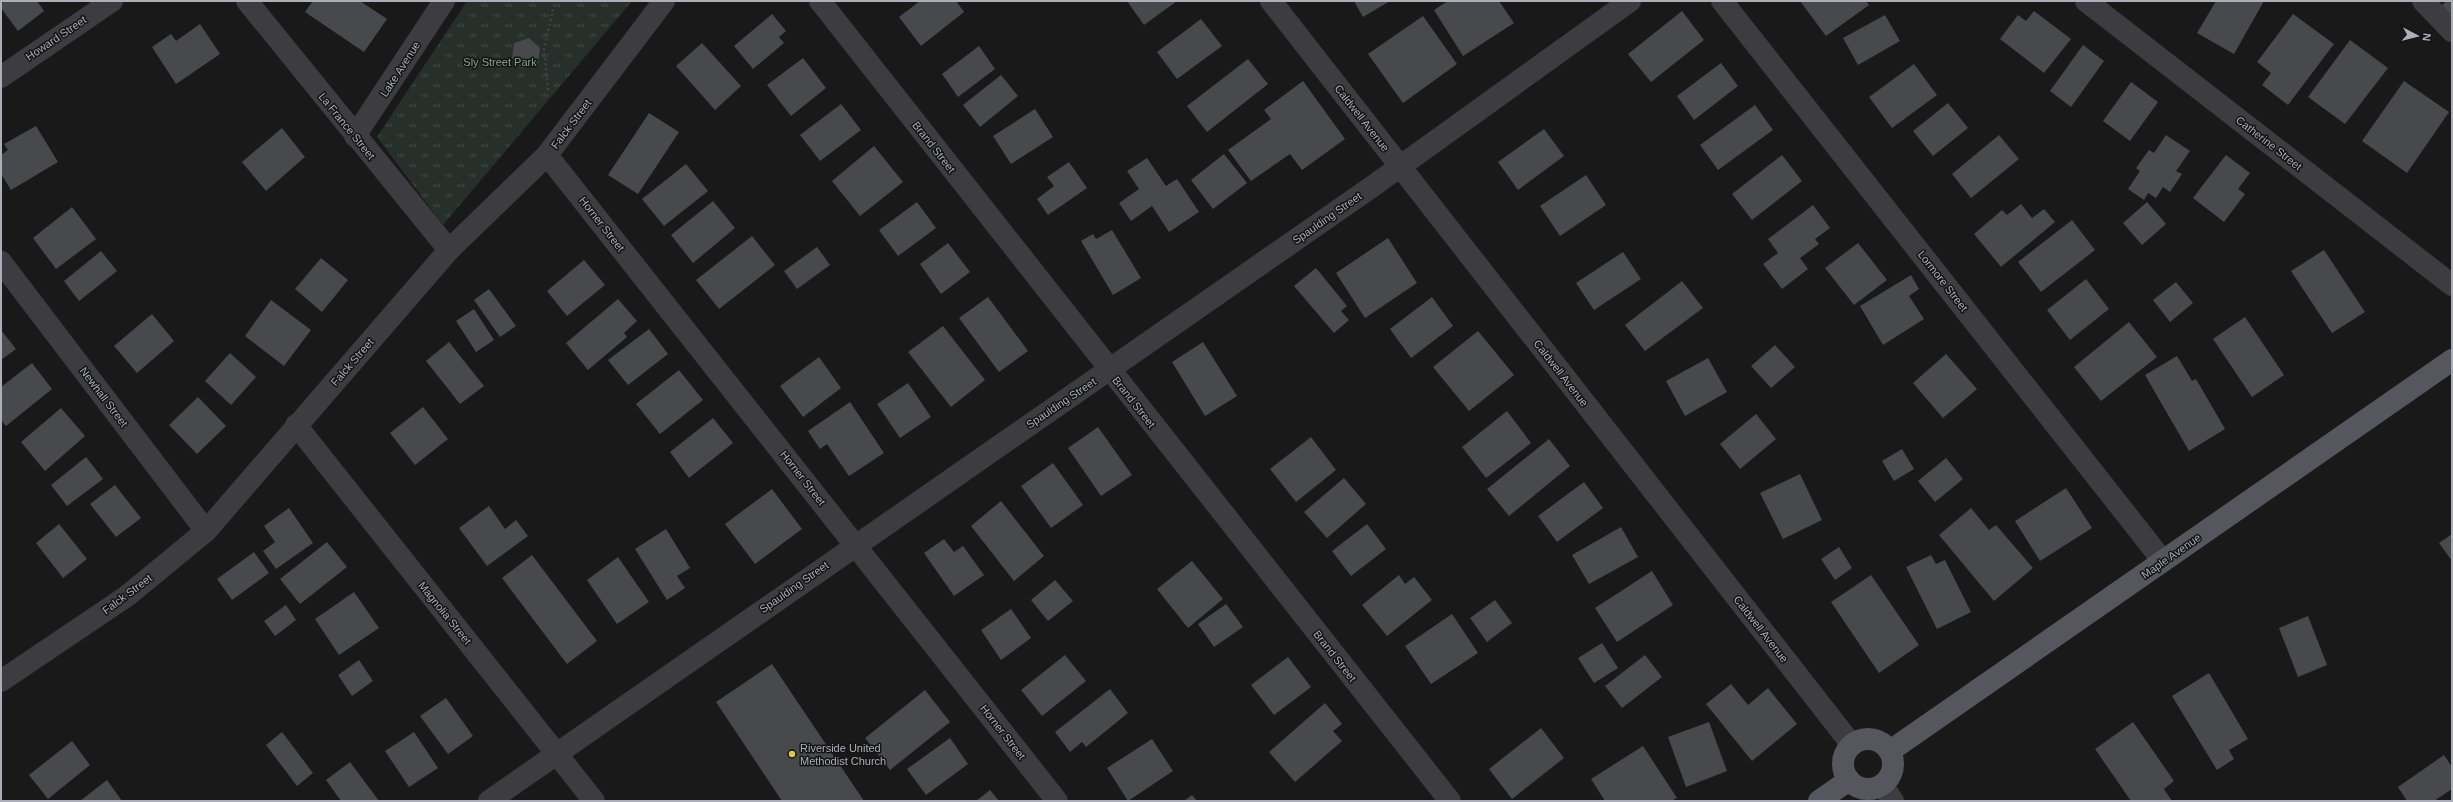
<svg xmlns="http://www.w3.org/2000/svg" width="2453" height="802" font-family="Helvetica,sans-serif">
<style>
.park{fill:url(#park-tufts)}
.building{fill:#48494d}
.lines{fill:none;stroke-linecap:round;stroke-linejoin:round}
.path{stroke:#424348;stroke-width:2.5;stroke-dasharray:2 3;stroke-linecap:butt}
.minor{stroke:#3c3c41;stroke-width:22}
.major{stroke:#56575e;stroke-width:22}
.poi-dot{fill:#e0c74b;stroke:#141415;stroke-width:1.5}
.labels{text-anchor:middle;stroke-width:3;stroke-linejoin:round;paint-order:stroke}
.street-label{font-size:11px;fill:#acaeb9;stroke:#141415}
.park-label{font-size:11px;fill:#85a28c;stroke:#141415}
.poi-label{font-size:11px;fill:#acaeb9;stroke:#141415;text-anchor:start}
</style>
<defs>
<pattern id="park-tufts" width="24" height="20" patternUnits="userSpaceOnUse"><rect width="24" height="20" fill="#272f2a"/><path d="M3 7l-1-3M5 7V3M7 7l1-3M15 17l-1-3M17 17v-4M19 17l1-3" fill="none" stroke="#444b47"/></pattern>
</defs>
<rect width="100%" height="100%" fill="#19191a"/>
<!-- park -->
<path class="park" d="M 467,1 L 632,1 L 443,225 L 377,137 Z"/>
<!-- building -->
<g class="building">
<path d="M 3,1 L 37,1 L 44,11 L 18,31 L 1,8 Z"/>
<path d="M 313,1 L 360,1 L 387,19 L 364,52 L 305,12 Z"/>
<path d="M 920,1 L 956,1 L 964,12 L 921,46 L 899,17 Z"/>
<path d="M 1127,1 L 1177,1 L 1144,25 Z"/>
<path d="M 1354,1 L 1390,1 L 1363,17 Z"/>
<path d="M 1448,1 L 1499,1 L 1514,23 L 1463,56 L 1434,10 Z"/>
<path d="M 1800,1 L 1866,1 L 1869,5 L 1826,36 Z"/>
<path d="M 2216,1 L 2264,1 L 2234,54 L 2197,33 Z"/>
<path d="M 2446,1 L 2452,1 L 2452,17 L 2440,8 Z"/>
<path d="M 1682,11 L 1704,40 L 1651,82 L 1628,54 Z"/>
<path d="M 2034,11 L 2071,39 L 2044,73 L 2000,39 L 2018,15 L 2026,21 Z"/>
<path d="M 772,14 L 786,31 L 779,37 L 784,43 L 753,69 L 734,46 Z"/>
<path d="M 2293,14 L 2334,44 L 2288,105 L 2262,85 L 2271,73 L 2257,62 Z"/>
<path d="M 1885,15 L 1900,41 L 1858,65 L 1843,38 Z"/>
<path d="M 1423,16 L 1457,64 L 1403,103 L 1368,54 Z"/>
<path d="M 1201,19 L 1222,46 L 1177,79 L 1157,52 Z"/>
<path d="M 200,24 L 220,54 L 176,84 L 152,47 L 171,34 L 176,41 Z"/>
<path d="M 529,38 L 540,48 L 538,63 L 523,68 L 512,58 L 514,43 Z"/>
<path d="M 2350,40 L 2388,68 L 2345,124 L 2308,97 Z"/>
<path d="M 702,43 L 741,86 L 715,110 L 676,66 Z"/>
<path d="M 2083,45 L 2104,61 L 2071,107 L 2050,91 Z"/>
<path d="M 979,46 L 995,69 L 958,97 L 942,74 Z"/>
<path d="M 803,58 L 826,88 L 791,116 L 767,85 Z"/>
<path d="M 1248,59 L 1268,84 L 1207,132 L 1187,106 Z"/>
<path d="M 1721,63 L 1738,86 L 1694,120 L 1677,96 Z"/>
<path d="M 1914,64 L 1937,95 L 1892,128 L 1869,97 Z"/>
<path d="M 1001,75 L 1018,96 L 980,127 L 963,105 Z"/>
<path d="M 1303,81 L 1345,139 L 1302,170 L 1290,154 L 1251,181 L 1228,150 L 1271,119 L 1264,110 Z"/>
<path d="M 2404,81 L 2449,112 L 2407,173 L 2362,141 Z"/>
<path d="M 2131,82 L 2158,102 L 2130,141 L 2103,121 Z"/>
<path d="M 1948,103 L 1968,128 L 1933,156 L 1913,131 Z"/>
<path d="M 841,104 L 861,130 L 820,161 L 800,135 Z"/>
<path d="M 1755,105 L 1773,130 L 1718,170 L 1700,145 Z"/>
<path d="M 1035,109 L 1053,137 L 1011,164 L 993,136 Z"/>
<path d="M 649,113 L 679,132 L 638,194 L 608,175 Z"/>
<path d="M 36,126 L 58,162 L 11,190 L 1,174 L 1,155 L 8,150 L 4,144 Z"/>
<path d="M 282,128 L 305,157 L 266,191 L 242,162 Z"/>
<path d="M 1544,129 L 1564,156 L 1518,190 L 1498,162 Z"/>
<path d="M 1999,135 L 2019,159 L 1971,198 L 1952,174 Z"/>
<path d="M 2166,135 L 2190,151 L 2176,171 L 2182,174 L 2170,192 L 2163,187 L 2156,198 L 2148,193 L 2144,200 L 2128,189 L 2140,171 L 2136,168 L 2149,150 L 2154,153 Z"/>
<path d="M 874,146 L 903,182 L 860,216 L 832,181 Z"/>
<path d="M 1224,154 L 1247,183 L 1213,209 L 1191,180 Z"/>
<path d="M 1782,155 L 1802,181 L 1752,220 L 1732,194 Z"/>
<path d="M 2226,155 L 2250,173 L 2238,189 L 2245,194 L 2224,222 L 2193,198 Z"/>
<path d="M 1147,158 L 1166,186 L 1177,179 L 1199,212 L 1169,232 L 1152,206 L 1131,221 L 1119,203 L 1139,189 L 1127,171 Z"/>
<path d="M 1069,162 L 1087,188 L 1048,215 L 1037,199 L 1054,186 L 1047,177 Z"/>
<path d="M 686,164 L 708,191 L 664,226 L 642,199 Z"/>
<path d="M 1586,175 L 1606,205 L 1560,236 L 1540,206 Z"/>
<path d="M 713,201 L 735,228 L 693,263 L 671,235 Z"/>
<path d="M 917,202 L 936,228 L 898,256 L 879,230 Z"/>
<path d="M 2147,202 L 2166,224 L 2142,245 L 2123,223 Z"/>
<path d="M 2021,204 L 2032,218 L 2044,209 L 2055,222 L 2001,267 L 1974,234 L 2002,210 L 2007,215 Z"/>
<path d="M 1813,205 L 1830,228 L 1815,239 L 1819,244 L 1800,258 L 1808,269 L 1782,289 L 1763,264 L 1778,253 L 1768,239 Z"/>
<path d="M 72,207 L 96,239 L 56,269 L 33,238 Z"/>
<path d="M 2072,220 L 2095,250 L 2041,292 L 2018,262 Z"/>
<path d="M 1112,230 L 1141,278 L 1113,295 L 1081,241 L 1093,234 L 1096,239 Z"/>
<path d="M 752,236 L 775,265 L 719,309 L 696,280 Z"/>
<path d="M 1388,238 L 1417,283 L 1365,318 L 1336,273 Z"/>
<path d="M 948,243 L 970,272 L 941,294 L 920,264 Z"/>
<path d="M 1858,243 L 1887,280 L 1854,305 L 1825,268 Z"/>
<path d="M 817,247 L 830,265 L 797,289 L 784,271 Z"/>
<path d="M 2324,250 L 2365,312 L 2332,333 L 2291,271 Z"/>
<path d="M 101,251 L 117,271 L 79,301 L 64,281 Z"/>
<path d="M 1623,252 L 1641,279 L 1594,310 L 1576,283 Z"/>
<path d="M 321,258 L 348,280 L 322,312 L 295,289 Z"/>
<path d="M 584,260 L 605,285 L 567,316 L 547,291 Z"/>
<path d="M 1316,268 L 1347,306 L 1341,311 L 1349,320 L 1334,333 L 1294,286 Z"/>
<path d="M 1911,275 L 1919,289 L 1909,296 L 1924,319 L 1883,345 L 1860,306 Z"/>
<path d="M 2086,279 L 2109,309 L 2070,340 L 2047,310 Z"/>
<path d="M 1682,281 L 1703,308 L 1645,351 L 1625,325 Z"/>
<path d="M 2176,282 L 2193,303 L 2170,322 L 2153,300 Z"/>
<path d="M 489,289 L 516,326 L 500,337 L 474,300 Z"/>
<path d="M 988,297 L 1028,351 L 999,372 L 959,318 Z"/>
<path d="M 1432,297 L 1453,326 L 1411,358 L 1390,329 Z"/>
<path d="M 618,299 L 637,321 L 624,333 L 627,337 L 588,370 L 566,343 Z"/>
<path d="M 271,300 L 311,330 L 284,366 L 245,336 Z"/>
<path d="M 474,309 L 494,340 L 476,352 L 456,321 Z"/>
<path d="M 152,314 L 174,341 L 137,373 L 114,346 Z"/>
<path d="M 2245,317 L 2284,375 L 2252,397 L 2213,339 Z"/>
<path d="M 2129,322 L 2157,357 L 2101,401 L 2074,367 Z"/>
<path d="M 943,326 L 985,380 L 951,407 L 908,352 Z"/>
<path d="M 649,329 L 668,354 L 628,385 L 608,360 Z"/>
<path d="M 1,330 L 16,349 L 1,360 Z"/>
<path d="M 1478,331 L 1514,375 L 1469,411 L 1433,367 Z"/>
<path d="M 449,342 L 484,386 L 460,404 L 426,361 Z"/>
<path d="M 1203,342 L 1237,396 L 1205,416 L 1172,362 Z"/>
<path d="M 1775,345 L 1795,367 L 1771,388 L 1751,366 Z"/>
<path d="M 230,353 L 256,377 L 231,405 L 205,381 Z"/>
<path d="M 1946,354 L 1977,389 L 1943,418 L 1913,383 Z"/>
<path d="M 2177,356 L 2192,381 L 2196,379 L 2225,429 L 2189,451 L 2145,375 Z"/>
<path d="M 819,357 L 841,388 L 803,417 L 780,386 Z"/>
<path d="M 1708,358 L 1727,392 L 1685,416 L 1666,381 Z"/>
<path d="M 32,363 L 52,389 L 6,426 L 1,420 L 1,387 Z"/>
<path d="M 679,370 L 703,400 L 660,434 L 636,404 Z"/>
<path d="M 908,383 L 931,417 L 900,438 L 877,404 Z"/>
<path d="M 198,397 L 226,426 L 197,454 L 169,425 Z"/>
<path d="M 850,402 L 884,453 L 849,476 L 827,444 L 820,449 L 808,431 Z"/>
<path d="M 423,407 L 448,439 L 415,465 L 390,433 Z"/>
<path d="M 61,408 L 85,436 L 45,471 L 21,442 Z"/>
<path d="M 1507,411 L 1531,443 L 1486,478 L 1462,447 Z"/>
<path d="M 1756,414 L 1776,439 L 1740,469 L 1720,444 Z"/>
<path d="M 713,418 L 733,443 L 689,478 L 670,452 Z"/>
<path d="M 1098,427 L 1132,475 L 1101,496 L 1068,448 Z"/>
<path d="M 1311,437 L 1336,470 L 1296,502 L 1270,469 Z"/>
<path d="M 1549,439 L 1570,466 L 1509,516 L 1487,489 Z"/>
<path d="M 1902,449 L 1914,469 L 1894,481 L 1882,461 Z"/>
<path d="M 86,457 L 103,479 L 67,506 L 51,485 Z"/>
<path d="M 1946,458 L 1963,479 L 1935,502 L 1918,481 Z"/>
<path d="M 1053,463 L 1083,505 L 1051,528 L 1021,486 Z"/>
<path d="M 1800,474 L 1822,520 L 1783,539 L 1760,493 Z"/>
<path d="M 1344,478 L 1366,504 L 1327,538 L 1304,512 Z"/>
<path d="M 1584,482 L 1603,508 L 1557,542 L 1538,516 Z"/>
<path d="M 115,485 L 141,518 L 116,537 L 90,504 Z"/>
<path d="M 2066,488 L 2092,528 L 2040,561 L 2015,521 Z"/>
<path d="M 772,489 L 802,529 L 755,564 L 725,524 Z"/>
<path d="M 1001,501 L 1044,556 L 1014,581 L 971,526 Z"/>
<path d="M 489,506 L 505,529 L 516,520 L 528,536 L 487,566 L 459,528 Z"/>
<path d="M 289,508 L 313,543 L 276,569 L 263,551 L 275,542 L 264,526 Z"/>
<path d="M 1971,508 L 1989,530 L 1996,525 L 2033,568 L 1994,601 L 1939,535 Z"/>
<path d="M 59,524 L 87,559 L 63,578 L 36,543 Z"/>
<path d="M 1367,524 L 1386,549 L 1351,576 L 1332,551 Z"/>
<path d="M 1621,527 L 1638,557 L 1589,584 L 1572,555 Z"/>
<path d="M 666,529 L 690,568 L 677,576 L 685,588 L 667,600 L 635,549 Z"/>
<path d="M 2452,534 L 2452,561 L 2439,543 Z"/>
<path d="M 944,539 L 954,552 L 963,546 L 984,575 L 954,596 L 924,553 Z"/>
<path d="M 327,542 L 347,567 L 300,604 L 280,579 Z"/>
<path d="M 1839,547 L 1852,568 L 1835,580 L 1821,559 Z"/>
<path d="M 254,552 L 269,573 L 232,600 L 217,579 Z"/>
<path d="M 532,555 L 597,641 L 567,664 L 502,578 Z"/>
<path d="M 1931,555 L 1936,564 L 1945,560 L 1971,612 L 1937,629 L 1906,567 Z"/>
<path d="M 618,557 L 649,602 L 617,624 L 587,580 Z"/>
<path d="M 1192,561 L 1223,599 L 1188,628 L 1157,589 Z"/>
<path d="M 1652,571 L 1673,605 L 1617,642 L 1595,608 Z"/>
<path d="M 1399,575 L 1405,584 L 1414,577 L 1432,600 L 1387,636 L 1362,605 Z"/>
<path d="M 1871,575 L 1919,645 L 1879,673 L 1831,602 Z"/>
<path d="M 1055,580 L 1073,601 L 1048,621 L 1031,600 Z"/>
<path d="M 354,592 L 379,628 L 339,655 L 315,619 Z"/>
<path d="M 1495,600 L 1512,623 L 1487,642 L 1470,618 Z"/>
<path d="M 1226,604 L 1243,627 L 1214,647 L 1198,624 Z"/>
<path d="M 286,605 L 296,620 L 275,636 L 264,621 Z"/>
<path d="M 1011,609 L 1031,638 L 1001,660 L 981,630 Z"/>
<path d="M 1452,614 L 1478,653 L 1431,684 L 1405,646 Z"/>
<path d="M 2308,616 L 2327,665 L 2298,677 L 2279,628 Z"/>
<path d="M 1602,643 L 1618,668 L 1594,683 L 1578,658 Z"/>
<path d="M 1065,655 L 1086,681 L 1042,716 L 1021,690 Z"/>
<path d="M 1645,655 L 1662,677 L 1622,708 L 1605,686 Z"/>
<path d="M 1288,657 L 1311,687 L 1274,715 L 1251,685 Z"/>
<path d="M 359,660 L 373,681 L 352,696 L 338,675 Z"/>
<path d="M 772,664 L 864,801 L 782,801 L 716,702 Z"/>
<path d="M 2209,673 L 2248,739 L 2229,750 L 2234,759 L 2217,770 L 2172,696 Z"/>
<path d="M 1731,684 L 1748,705 L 1768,688 L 1797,724 L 1752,761 L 1706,704 Z"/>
<path d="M 1110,689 L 1128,713 L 1086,747 L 1082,742 L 1070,752 L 1055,732 Z"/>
<path d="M 925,690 L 950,722 L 890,770 L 865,738 Z"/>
<path d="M 446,698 L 473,736 L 448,754 L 420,716 Z"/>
<path d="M 1325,703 L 1342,724 L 1333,731 L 1342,741 L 1295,782 L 1269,752 Z"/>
<path d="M 1709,722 L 1727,771 L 1686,787 L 1668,737 Z"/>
<path d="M 2133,722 L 2174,781 L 2164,789 L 2172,801 L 2131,801 L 2095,749 Z"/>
<path d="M 1541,728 L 1564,758 L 1512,799 L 1489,769 Z"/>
<path d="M 282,732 L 313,773 L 297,786 L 266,745 Z"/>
<path d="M 414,732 L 438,768 L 409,787 L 385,751 Z"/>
<path d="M 950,738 L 968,764 L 926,795 L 907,769 Z"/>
<path d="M 1152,739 L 1173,771 L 1128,801 L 1107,768 Z"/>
<path d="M 72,741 L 90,765 L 48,799 L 29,775 Z"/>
<path d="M 1643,746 L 1677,798 L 1671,801 L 1605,801 L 1591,779 Z"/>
<path d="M 2444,755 L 2452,767 L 2452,789 L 2434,801 L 2407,801 L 2398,787 Z"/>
<path d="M 350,762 L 379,801 L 341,801 L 326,780 Z"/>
<path d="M 107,780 L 122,801 L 80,801 Z"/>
<path d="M 990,790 L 999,801 L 976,801 Z"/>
<path d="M 1192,795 L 1197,801 L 1184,801 Z"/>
</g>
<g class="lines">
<!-- path -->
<path class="path" d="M 548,90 L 544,49 L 555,1"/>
<!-- minor -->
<g class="minor">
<path d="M 247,1 L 449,250"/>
<path d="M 820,1 L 1450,801"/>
<path d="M 1271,1 L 1852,745"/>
<path d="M 1722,1 L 2163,561"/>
<path d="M 2086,1 L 2452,285"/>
<path d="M 2423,1 L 2452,31"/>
<path d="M 1,77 L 112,1"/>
<path d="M 355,136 L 444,1"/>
<path d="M 547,155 L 1057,801"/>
<path d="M 1,262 L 206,531"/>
<path d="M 296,425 L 594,801"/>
<path d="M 1,681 L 127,596 L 206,531 L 449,250 L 547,155 L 664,1"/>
<path d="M 1882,785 L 1893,801"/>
<path d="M 489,801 L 1373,186 L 1630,1"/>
</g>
<!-- major -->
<g class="major">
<circle cx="1868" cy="764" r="25"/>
<path d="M 1890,751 L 2452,360"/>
<path d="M 1819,801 L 1849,780"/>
</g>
</g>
<!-- markers -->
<circle class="poi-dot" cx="792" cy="754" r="4"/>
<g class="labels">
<!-- street labels -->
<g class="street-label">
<text transform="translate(56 38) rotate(-34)" y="4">Howard Street</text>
<text transform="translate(400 69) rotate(-57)" y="4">Lake Avenue</text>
<text transform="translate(1362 118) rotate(52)" y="4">Caldwell Avenue</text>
<text transform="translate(571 124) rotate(-53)" y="4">Falck Street</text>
<text transform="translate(347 126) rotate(51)" y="4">La France Street</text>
<text transform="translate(2269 143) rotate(38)" y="4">Catherine Street</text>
<text transform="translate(934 147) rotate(52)" y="4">Brand Street</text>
<text transform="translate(1327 218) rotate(-35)" y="4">Spaulding Street</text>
<text transform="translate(602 224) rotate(52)" y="4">Horner Street</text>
<text transform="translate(1943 281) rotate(52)" y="4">Lormore Street</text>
<text transform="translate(352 362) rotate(-49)" y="4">Falck Street</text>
<text transform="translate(1561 373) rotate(52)" y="4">Caldwell Avenue</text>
<text transform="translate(104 397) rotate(53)" y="4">Newhall Street</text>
<text transform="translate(1134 402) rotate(52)" y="4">Brand Street</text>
<text transform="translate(1061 403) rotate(-34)" y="4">Spaulding Street</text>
<text transform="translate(803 478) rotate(52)" y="4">Horner Street</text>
<text transform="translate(2171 556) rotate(-35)" y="4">Maple Avenue</text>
<text transform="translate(794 587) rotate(-35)" y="4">Spaulding Street</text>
<text transform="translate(127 594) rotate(-37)" y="4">Falck Street</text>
<text transform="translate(445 613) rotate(51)" y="4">Magnolia Street</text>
<text transform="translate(1761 629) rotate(52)" y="4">Caldwell Avenue</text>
<text transform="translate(1335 656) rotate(52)" y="4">Brand Street</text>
<text transform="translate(1003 732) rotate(52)" y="4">Horner Street</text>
</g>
<!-- park labels -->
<g class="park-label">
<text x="500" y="66">Sly Street Park</text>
</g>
<!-- poi labels -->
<g class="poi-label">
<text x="800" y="752">Riverside United<tspan x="800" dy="13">Methodist Church</tspan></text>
</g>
</g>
<!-- border -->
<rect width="2453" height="802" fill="none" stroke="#acaeb9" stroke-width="4"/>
<!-- north arrow -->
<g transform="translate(2417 36) rotate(97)" stroke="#141415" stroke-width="3" paint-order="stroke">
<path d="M0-3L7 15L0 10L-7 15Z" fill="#acaeb9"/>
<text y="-6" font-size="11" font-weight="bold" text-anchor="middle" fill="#acaeb9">N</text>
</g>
</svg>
